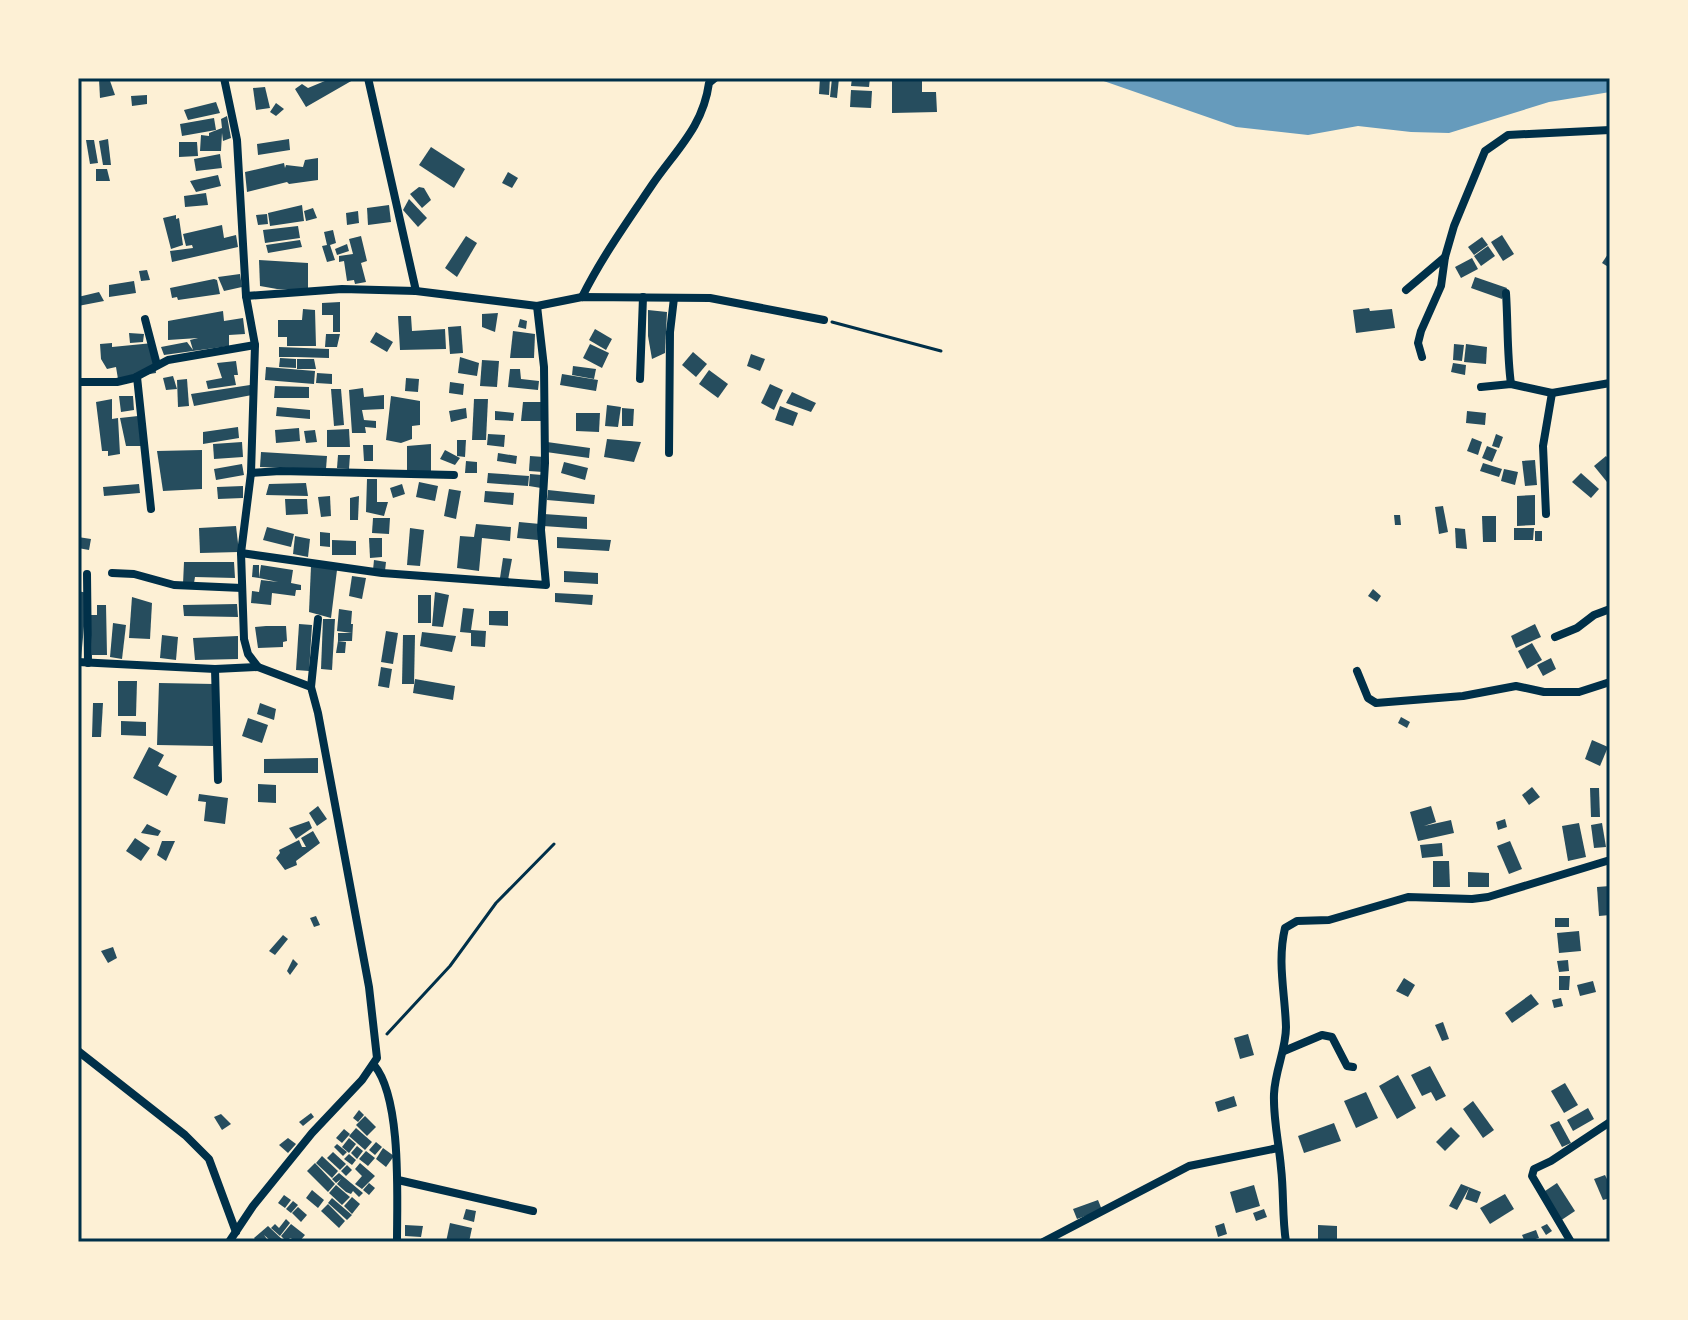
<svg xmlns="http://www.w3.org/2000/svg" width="1688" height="1320" font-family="Mulish,sans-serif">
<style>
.water{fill:#669bbc}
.building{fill:#264d5e}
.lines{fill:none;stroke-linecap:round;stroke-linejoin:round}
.path{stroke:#003049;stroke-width:3}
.minor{stroke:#003049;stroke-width:8}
.neatline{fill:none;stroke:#003049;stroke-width:3}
</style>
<rect width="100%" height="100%" fill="#fdf0d5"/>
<!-- water -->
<path class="water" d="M 1095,78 L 1610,78 L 1610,92 L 1549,102 L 1449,133 L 1411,132 L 1358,126 L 1308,135 L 1236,127 Z"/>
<!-- building -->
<g class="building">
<path d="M 109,78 L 115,95 L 100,98 L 99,79 Z"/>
<path d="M 332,78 L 352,78 L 353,80 L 306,107 L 295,89 L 302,84 L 308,88 Z"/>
<path d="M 820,78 L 830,78 L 829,95 L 819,94 Z"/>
<path d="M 832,78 L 839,78 L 837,98 L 830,97 Z"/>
<path d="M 852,78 L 870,78 L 869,87 L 851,86 Z"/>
<path d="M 892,78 L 922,78 L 922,92 L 936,92 L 937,112 L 892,113 Z"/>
<path d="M 265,87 L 270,108 L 256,110 L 253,88 Z"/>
<path d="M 851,90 L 872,91 L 871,108 L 850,107 Z"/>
<path d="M 147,95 L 147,104 L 132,106 L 131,96 Z"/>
<path d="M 216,102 L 220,113 L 188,120 L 184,110 Z"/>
<path d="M 276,103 L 284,109 L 276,116 L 270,112 Z"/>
<path d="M 227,116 L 231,138 L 223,141 L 222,133 L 221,151 L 200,151 L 201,135 L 209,136 L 209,133 L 222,128 L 221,119 Z"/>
<path d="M 214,118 L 216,130 L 182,136 L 180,124 Z"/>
<path d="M 108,139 L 111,165 L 103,165 L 99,141 Z"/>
<path d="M 289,139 L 290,150 L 258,155 L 257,144 Z"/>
<path d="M 86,140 L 94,140 L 98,163 L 90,164 Z"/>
<path d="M 179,142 L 197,142 L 198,156 L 179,157 Z"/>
<path d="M 431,147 L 465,169 L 454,188 L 419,165 Z"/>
<path d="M 220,154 L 222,168 L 196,171 L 194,159 Z"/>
<path d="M 318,158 L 318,180 L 289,184 L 287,182 L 247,192 L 245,172 L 284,163 L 285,168 L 286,165 L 303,167 L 305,160 Z"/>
<path d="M 96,169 L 107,169 L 110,181 L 96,181 Z"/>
<path d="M 508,172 L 518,178 L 512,188 L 502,183 Z"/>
<path d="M 218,175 L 221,186 L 196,192 L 190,181 Z"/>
<path d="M 419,187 L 424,188 L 431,200 L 422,208 L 410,194 Z"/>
<path d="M 206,193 L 208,205 L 185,207 L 184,196 Z"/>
<path d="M 409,199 L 427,218 L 418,227 L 403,210 Z"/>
<path d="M 302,205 L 304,221 L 270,226 L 268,213 Z"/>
<path d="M 389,205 L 391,222 L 368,225 L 367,208 Z"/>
<path d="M 313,208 L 317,218 L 306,221 L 304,211 Z"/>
<path d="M 358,211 L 359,223 L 347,225 L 346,213 Z"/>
<path d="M 267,214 L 268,224 L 258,225 L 256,215 Z"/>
<path d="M 176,215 L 176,219 L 179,218 L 183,245 L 171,249 L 163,218 Z"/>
<path d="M 222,225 L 224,238 L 236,235 L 238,247 L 172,262 L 170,251 L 193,248 L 192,245 L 186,246 L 183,234 Z"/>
<path d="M 298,226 L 300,238 L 265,243 L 263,230 Z"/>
<path d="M 333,230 L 336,243 L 330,245 L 335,260 L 327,262 L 322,246 L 327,245 L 324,232 Z"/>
<path d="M 1502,235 L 1514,254 L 1503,261 L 1491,242 Z"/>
<path d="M 361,236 L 367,261 L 361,263 L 366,282 L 355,284 L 354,280 L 347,281 L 344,261 L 339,262 L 339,256 L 353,254 L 349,239 Z"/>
<path d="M 466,236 L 477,243 L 457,277 L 445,268 Z"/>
<path d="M 1482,237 L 1488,245 L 1474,255 L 1468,247 Z"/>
<path d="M 300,240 L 302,247 L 268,253 L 266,245 Z"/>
<path d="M 347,244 L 349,251 L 337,255 L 335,249 Z"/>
<path d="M 1488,246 L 1495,256 L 1481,266 L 1474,256 Z"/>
<path d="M 1610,251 L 1610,268 L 1602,263 Z"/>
<path d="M 1472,258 L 1478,269 L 1461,278 L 1455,267 Z"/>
<path d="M 259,260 L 308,263 L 308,289 L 277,289 L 260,286 Z"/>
<path d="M 147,270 L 150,280 L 141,281 L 139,271 Z"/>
<path d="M 240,274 L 242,287 L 224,291 L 218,277 Z"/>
<path d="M 1475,277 L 1507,288 L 1502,299 L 1471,288 Z"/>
<path d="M 214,279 L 217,280 L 220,294 L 178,300 L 177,297 L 172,298 L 170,288 Z"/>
<path d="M 134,281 L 136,293 L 109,297 L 109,285 Z"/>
<path d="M 99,292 L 104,301 L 78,306 L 78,297 Z"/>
<path d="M 340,302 L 340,332 L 333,332 L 333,315 L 322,315 L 322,303 Z"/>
<path d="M 1369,308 L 1370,311 L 1392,309 L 1395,328 L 1356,333 L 1353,310 Z"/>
<path d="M 303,309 L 315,310 L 316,346 L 287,346 L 287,337 L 278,337 L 278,320 L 302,320 Z"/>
<path d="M 648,310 L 667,312 L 665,353 L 652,359 L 648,336 Z"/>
<path d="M 223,311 L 224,321 L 243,318 L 245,334 L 229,335 L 229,346 L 164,355 L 161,347 L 187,342 L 193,350 L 190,340 L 198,338 L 168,340 L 168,321 Z"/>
<path d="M 498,313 L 495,332 L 482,327 L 482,314 Z"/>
<path d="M 398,316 L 411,316 L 412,331 L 445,329 L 446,349 L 400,350 Z"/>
<path d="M 520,319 L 527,321 L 526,329 L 518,327 Z"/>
<path d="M 461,326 L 463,353 L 450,354 L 448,327 Z"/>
<path d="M 595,329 L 612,339 L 606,350 L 589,340 Z"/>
<path d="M 513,331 L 535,334 L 534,358 L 510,358 Z"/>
<path d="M 376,332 L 393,342 L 387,352 L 370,342 Z"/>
<path d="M 129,333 L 144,334 L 143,342 L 130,343 Z"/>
<path d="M 326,334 L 340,334 L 337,347 L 325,347 Z"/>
<path d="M 112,343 L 112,347 L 153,343 L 156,373 L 118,379 L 116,367 L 107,369 L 101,359 L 100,344 Z"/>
<path d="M 590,344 L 609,353 L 602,368 L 583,358 Z"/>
<path d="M 1454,344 L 1464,345 L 1462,361 L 1453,360 Z"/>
<path d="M 1466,344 L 1487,347 L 1486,364 L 1464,362 Z"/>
<path d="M 279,347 L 329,349 L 329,358 L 296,357 L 296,355 L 296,357 L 279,357 Z"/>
<path d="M 693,352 L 707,364 L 696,377 L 682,365 Z"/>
<path d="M 751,354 L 765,359 L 760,371 L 747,366 Z"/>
<path d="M 460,357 L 479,363 L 477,376 L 458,373 Z"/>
<path d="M 280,358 L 296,359 L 296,368 L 279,367 Z"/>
<path d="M 297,359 L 314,359 L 316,369 L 297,369 Z"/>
<path d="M 482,360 L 499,361 L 497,387 L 480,386 Z"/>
<path d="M 236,361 L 238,375 L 234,375 L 236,385 L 208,389 L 206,381 L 222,378 L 217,363 Z"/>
<path d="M 1453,363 L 1466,365 L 1465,375 L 1451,372 Z"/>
<path d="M 573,366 L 596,369 L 594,379 L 572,375 Z"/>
<path d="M 266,367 L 315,371 L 314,384 L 265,380 Z"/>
<path d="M 510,369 L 520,369 L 521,379 L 539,381 L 538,390 L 508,387 Z"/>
<path d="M 709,370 L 728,384 L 718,398 L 699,384 Z"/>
<path d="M 317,373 L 332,374 L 332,384 L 316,383 Z"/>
<path d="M 562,374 L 598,380 L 596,391 L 560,385 Z"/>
<path d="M 173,376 L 177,389 L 166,390 L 163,378 Z"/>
<path d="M 406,378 L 419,379 L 418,392 L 405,391 Z"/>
<path d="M 187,379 L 189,406 L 178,407 L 177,380 Z"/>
<path d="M 450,382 L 464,384 L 463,395 L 449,393 Z"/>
<path d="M 770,384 L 783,390 L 774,410 L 761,403 Z"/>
<path d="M 250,385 L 252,395 L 194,406 L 191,394 Z"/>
<path d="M 275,386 L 309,387 L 309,398 L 274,398 Z"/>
<path d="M 363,388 L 364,397 L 384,395 L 384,409 L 362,410 L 364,420 L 376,421 L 376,428 L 365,427 L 366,433 L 352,433 L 349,390 Z"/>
<path d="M 331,389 L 341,389 L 344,425 L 334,426 Z"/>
<path d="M 792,392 L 816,403 L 811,412 L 786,403 Z"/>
<path d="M 119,396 L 133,396 L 134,410 L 121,412 Z"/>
<path d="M 391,396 L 420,401 L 420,425 L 412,426 L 412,439 L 401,443 L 386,440 Z"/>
<path d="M 112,399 L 112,419 L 118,418 L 120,454 L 108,456 L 108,451 L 102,451 L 96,402 Z"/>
<path d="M 474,399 L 488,399 L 486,440 L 472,440 Z"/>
<path d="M 523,402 L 542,402 L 541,421 L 521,421 Z"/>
<path d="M 607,405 L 621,407 L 618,427 L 605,426 Z"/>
<path d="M 780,406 L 798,413 L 793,426 L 775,420 Z"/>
<path d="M 277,407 L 310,410 L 310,419 L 276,416 Z"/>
<path d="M 466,408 L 467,418 L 451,422 L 449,411 Z"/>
<path d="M 622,408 L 634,409 L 633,426 L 622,426 Z"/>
<path d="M 495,411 L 514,413 L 513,421 L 495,420 Z"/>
<path d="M 1467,411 L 1486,413 L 1485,425 L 1466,423 Z"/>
<path d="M 576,413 L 600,413 L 599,432 L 576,431 Z"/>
<path d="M 138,416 L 141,446 L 126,446 L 120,418 Z"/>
<path d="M 238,427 L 239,438 L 203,444 L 203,432 Z"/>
<path d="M 299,428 L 300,441 L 276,443 L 275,430 Z"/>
<path d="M 349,429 L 350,447 L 327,447 L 327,430 Z"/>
<path d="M 315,430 L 317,442 L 306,443 L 304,431 Z"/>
<path d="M 488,434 L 505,435 L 504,447 L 487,445 Z"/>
<path d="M 1496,434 L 1503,437 L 1499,448 L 1492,446 Z"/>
<path d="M 1472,438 L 1482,442 L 1478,455 L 1467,451 Z"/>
<path d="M 607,439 L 641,442 L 634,462 L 604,457 Z"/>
<path d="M 457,440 L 466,440 L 465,457 L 457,456 Z"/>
<path d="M 242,442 L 243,457 L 214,459 L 213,444 Z"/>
<path d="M 547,442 L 590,448 L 589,458 L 546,452 Z"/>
<path d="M 431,444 L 431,471 L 407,472 L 407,446 Z"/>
<path d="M 363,445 L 373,445 L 373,461 L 364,461 Z"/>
<path d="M 1487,446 L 1497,450 L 1492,462 L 1482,458 Z"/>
<path d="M 202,450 L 202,489 L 163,491 L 157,451 Z"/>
<path d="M 445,450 L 460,458 L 455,465 L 440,459 Z"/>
<path d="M 261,452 L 327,456 L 326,469 L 260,467 Z"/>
<path d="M 498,453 L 517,456 L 516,464 L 497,461 Z"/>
<path d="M 338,455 L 350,455 L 349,469 L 337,468 Z"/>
<path d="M 530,456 L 544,457 L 543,472 L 529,471 Z"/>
<path d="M 1606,456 L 1610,461 L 1610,479 L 1607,482 L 1594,466 Z"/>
<path d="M 1535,460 L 1537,485 L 1525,486 L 1522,461 Z"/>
<path d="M 466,461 L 477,462 L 477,473 L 465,473 Z"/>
<path d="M 564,462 L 588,468 L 585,480 L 561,473 Z"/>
<path d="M 1483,463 L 1502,469 L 1499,477 L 1480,471 Z"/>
<path d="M 242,464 L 244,475 L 216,480 L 214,469 Z"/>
<path d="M 1504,469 L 1518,472 L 1515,485 L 1501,481 Z"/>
<path d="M 488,473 L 529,476 L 528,486 L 487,483 Z"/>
<path d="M 1581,473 L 1599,489 L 1591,498 L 1572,482 Z"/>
<path d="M 530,474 L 542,475 L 541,488 L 529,486 Z"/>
<path d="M 367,479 L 377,479 L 377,502 L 388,502 L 384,516 L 366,512 Z"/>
<path d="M 419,482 L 438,486 L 435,501 L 416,497 Z"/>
<path d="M 306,483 L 308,496 L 266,495 L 269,484 Z"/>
<path d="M 139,484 L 140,493 L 104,496 L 103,487 Z"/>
<path d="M 402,484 L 405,494 L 393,498 L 390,488 Z"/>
<path d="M 243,486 L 243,498 L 218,499 L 217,487 Z"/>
<path d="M 449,489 L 461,491 L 456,519 L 444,516 Z"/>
<path d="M 548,490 L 595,495 L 594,504 L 547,500 Z"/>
<path d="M 485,491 L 514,493 L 513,505 L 484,502 Z"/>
<path d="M 1535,495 L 1535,525 L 1517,526 L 1517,496 Z"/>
<path d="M 330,496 L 331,516 L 321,517 L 318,497 Z"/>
<path d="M 359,496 L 358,520 L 350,520 L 350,498 Z"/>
<path d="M 285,499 L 307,499 L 308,514 L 286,515 Z"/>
<path d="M 1443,506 L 1448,532 L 1439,534 L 1435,507 Z"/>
<path d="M 544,514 L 587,517 L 587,529 L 543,526 Z"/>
<path d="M 1394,515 L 1400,515 L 1401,525 L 1395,525 Z"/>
<path d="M 1482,516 L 1496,516 L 1496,542 L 1483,542 Z"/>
<path d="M 373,518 L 390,518 L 389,534 L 372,533 Z"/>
<path d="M 519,522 L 540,524 L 538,540 L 517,538 Z"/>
<path d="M 476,524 L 511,527 L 510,541 L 482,538 L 479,571 L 457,568 L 460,536 L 474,537 Z"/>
<path d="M 236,526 L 239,552 L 200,553 L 199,528 Z"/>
<path d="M 267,527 L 294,534 L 291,547 L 263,540 Z"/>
<path d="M 410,528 L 424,530 L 420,566 L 407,565 Z"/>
<path d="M 1455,528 L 1465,529 L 1467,549 L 1456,548 Z"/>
<path d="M 1514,528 L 1534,528 L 1533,540 L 1514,540 Z"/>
<rect x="1535" y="531" width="7" height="10"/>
<path d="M 320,532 L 330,533 L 330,547 L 320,546 Z"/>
<path d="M 295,536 L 310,539 L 308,557 L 293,554 Z"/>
<path d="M 78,537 L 91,539 L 89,550 L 78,548 Z"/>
<path d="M 557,537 L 611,540 L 609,551 L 557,548 Z"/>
<path d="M 369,538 L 382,538 L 382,557 L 370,558 Z"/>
<path d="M 332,540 L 356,541 L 356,555 L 332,555 Z"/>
<path d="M 503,558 L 512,559 L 508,580 L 500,578 Z"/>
<path d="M 374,560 L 386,562 L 385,571 L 373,570 Z"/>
<path d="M 184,562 L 234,562 L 235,578 L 195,577 L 194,583 L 183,584 Z"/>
<path d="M 253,565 L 259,565 L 259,578 L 252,577 Z"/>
<path d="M 261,565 L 293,570 L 291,583 L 301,585 L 301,590 L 296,590 L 295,596 L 272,593 L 271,605 L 251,603 L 252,591 L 259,592 L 261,580 L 278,582 L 259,578 Z"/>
<path d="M 311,566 L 337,570 L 331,618 L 309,612 Z"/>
<path d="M 564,571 L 598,573 L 598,584 L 564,582 Z"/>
<path d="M 352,576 L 366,578 L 362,599 L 349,596 Z"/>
<path d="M 1373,589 L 1381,596 L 1377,602 L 1368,596 Z"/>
<path d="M 78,591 L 87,593 L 81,659 L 78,659 Z"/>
<path d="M 435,592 L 449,595 L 443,627 L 432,626 Z"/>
<path d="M 555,593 L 593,595 L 592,605 L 555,602 Z"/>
<rect x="418" y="595" width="13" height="28"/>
<path d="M 132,597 L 152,603 L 150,639 L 129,638 Z"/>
<path d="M 237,604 L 238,617 L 184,616 L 183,605 Z"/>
<path d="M 97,605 L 106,605 L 107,655 L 92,655 L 90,615 L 97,615 Z"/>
<path d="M 463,608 L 474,609 L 471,630 L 486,631 L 485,647 L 471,646 L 471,633 L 460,632 Z"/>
<path d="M 339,609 L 352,611 L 351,624 L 353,624 L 352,641 L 338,641 L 338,633 L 352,633 L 337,631 Z"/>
<path d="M 489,611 L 508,611 L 508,626 L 489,625 Z"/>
<path d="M 323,619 L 335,619 L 332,670 L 321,669 Z"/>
<path d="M 113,623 L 126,625 L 122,659 L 110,657 Z"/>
<path d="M 299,624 L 312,625 L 309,671 L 296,670 Z"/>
<path d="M 1535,624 L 1541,637 L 1516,648 L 1511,636 Z"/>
<path d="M 266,626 L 286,626 L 287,641 L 283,642 L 283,647 L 258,648 L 255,627 Z"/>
<path d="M 386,631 L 398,633 L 393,664 L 381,662 Z"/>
<path d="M 422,632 L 456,636 L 452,652 L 420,646 Z"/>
<path d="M 162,635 L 178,637 L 176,660 L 160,658 Z"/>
<path d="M 403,635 L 415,635 L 414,684 L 402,684 Z"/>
<path d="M 238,636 L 238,659 L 195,660 L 193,638 Z"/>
<path d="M 338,641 L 346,642 L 345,653 L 336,653 Z"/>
<path d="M 1532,643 L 1542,660 L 1527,669 L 1518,651 Z"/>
<path d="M 1551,658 L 1556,669 L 1543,676 L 1537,665 Z"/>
<path d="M 381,667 L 392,669 L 389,688 L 378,686 Z"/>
<path d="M 415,679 L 455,686 L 453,700 L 413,693 Z"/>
<path d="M 118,681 L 137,681 L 136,716 L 118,716 Z"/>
<path d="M 159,683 L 214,684 L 213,746 L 157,745 Z"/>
<path d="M 93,703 L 103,703 L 101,737 L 92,737 Z"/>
<path d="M 260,703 L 276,709 L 274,720 L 257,714 Z"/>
<path d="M 1401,717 L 1410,722 L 1407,728 L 1398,723 Z"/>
<path d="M 248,718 L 268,725 L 262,743 L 242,736 Z"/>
<path d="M 121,721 L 146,722 L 146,736 L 121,735 Z"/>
<path d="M 1592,740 L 1608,747 L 1600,766 L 1585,759 Z"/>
<path d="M 149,747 L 164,755 L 158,766 L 177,776 L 167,796 L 133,778 Z"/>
<path d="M 318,758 L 318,773 L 264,773 L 264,759 Z"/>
<path d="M 258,784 L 276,785 L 276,803 L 258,802 Z"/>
<path d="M 1532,787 L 1540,797 L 1529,805 L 1522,795 Z"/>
<path d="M 1590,788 L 1599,788 L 1600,817 L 1591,817 Z"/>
<path d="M 199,794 L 228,798 L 225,824 L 204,821 L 206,802 L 198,801 Z"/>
<path d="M 318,806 L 327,819 L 317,826 L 309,813 Z"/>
<path d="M 1431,806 L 1436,822 L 1424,826 L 1451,820 L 1454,833 L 1418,841 L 1410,812 Z"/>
<path d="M 1505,819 L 1507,827 L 1498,830 L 1496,822 Z"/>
<path d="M 309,821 L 312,828 L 296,839 L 289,828 Z"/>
<path d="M 1579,823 L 1586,857 L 1568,861 L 1562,826 Z"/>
<path d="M 1602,823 L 1606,847 L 1594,848 L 1591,825 Z"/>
<path d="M 147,824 L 161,831 L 158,836 L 141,833 Z"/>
<path d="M 313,831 L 320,843 L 296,861 L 297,865 L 285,870 L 276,858 L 280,853 L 279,850 L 299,840 L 302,847 L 306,847 L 301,838 Z"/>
<path d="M 135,838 L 150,848 L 141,861 L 126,851 Z"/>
<path d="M 162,841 L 175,841 L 166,861 L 157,855 Z"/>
<path d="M 1510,841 L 1522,869 L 1509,874 L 1497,846 Z"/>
<path d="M 1442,843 L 1443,856 L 1422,858 L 1420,845 Z"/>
<path d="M 1433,861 L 1449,861 L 1450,887 L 1433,887 Z"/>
<path d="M 1468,872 L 1489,873 L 1489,887 L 1468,887 Z"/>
<path d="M 1610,886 L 1610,915 L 1599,916 L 1597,887 Z"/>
<path d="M 316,916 L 320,925 L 314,927 L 310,918 Z"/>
<rect x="1555" y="918" width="14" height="9"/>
<path d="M 1579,931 L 1581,951 L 1559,953 L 1557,933 Z"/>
<path d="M 283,935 L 288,939 L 275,955 L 269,951 Z"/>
<path d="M 113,947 L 117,958 L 108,963 L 101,951 Z"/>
<path d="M 293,959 L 298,964 L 290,975 L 287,971 Z"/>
<path d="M 1568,960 L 1569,971 L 1559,972 L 1557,961 Z"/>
<path d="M 1559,976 L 1570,976 L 1569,990 L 1559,990 Z"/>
<path d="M 1404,978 L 1415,985 L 1408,997 L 1396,991 Z"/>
<path d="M 1593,981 L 1596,992 L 1580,996 L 1577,985 Z"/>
<path d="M 1531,994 L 1539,1004 L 1512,1023 L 1505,1013 Z"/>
<path d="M 1561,998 L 1563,1006 L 1554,1008 L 1552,1000 Z"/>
<path d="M 1443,1022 L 1449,1039 L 1442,1041 L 1435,1025 Z"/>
<path d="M 1248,1034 L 1254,1055 L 1240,1059 L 1234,1038 Z"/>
<path d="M 1430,1066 L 1446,1096 L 1436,1101 L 1431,1092 L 1422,1096 L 1411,1075 Z"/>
<path d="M 1398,1075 L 1416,1108 L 1397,1119 L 1379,1086 Z"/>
<path d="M 1565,1083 L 1578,1105 L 1564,1113 L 1551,1091 Z"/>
<path d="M 1366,1092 L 1378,1118 L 1356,1128 L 1344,1101 Z"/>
<path d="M 1234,1096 L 1237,1106 L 1218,1112 L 1215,1102 Z"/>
<path d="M 1473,1101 L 1494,1130 L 1483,1138 L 1463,1109 Z"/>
<path d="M 1588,1108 L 1594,1119 L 1573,1131 L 1567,1120 Z"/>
<path d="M 359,1110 L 364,1115 L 358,1122 L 353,1118 Z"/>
<path d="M 311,1113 L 314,1117 L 303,1126 L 299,1122 Z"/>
<path d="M 221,1114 L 231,1124 L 222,1130 L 214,1117 Z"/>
<path d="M 365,1116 L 376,1127 L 367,1136 L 356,1125 Z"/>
<path d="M 1559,1121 L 1571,1143 L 1562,1147 L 1550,1125 Z"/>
<path d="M 1334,1123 L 1341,1141 L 1304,1153 L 1298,1136 Z"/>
<path d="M 1451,1127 L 1460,1136 L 1445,1151 L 1436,1142 Z"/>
<path d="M 356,1128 L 372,1142 L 365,1150 L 349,1136 Z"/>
<path d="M 344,1129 L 350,1134 L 342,1143 L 336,1138 Z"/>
<path d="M 288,1138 L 296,1144 L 288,1153 L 279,1145 Z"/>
<path d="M 349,1138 L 356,1144 L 349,1153 L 342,1147 Z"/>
<path d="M 376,1142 L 382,1147 L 375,1155 L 369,1150 Z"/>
<path d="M 337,1144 L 347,1152 L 343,1156 L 334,1147 Z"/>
<path d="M 357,1146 L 363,1151 L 357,1159 L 351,1153 Z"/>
<path d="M 383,1148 L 394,1156 L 386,1167 L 376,1159 Z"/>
<path d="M 366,1151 L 375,1158 L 368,1166 L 359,1159 Z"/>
<path d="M 333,1152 L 346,1164 L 340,1170 L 327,1158 Z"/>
<path d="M 349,1154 L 356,1160 L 352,1165 L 344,1159 Z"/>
<path d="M 322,1156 L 338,1171 L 332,1178 L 316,1163 Z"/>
<path d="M 315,1163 L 335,1184 L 328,1192 L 307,1171 Z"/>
<path d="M 360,1163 L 375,1176 L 362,1189 L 355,1184 L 362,1176 L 355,1169 Z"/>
<path d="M 347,1165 L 352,1170 L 346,1176 L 341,1171 Z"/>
<path d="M 339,1173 L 363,1193 L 359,1197 L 353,1191 L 351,1194 L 346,1192 L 337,1184 L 341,1179 L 336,1183 L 332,1179 Z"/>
<path d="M 1605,1175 L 1610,1185 L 1610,1198 L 1603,1200 L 1594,1179 Z"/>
<path d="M 369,1183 L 375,1188 L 369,1195 L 363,1190 Z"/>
<path d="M 1557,1183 L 1575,1211 L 1560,1221 L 1542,1193 Z"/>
<path d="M 1461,1184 L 1481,1192 L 1477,1203 L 1465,1199 L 1469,1188 L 1457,1210 L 1449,1206 Z"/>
<path d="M 336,1185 L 350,1197 L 342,1205 L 329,1193 Z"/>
<path d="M 1254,1185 L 1260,1206 L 1236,1213 L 1230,1192 Z"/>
<path d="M 312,1190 L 324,1200 L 318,1208 L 306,1198 Z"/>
<path d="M 1505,1194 L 1514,1209 L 1490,1224 L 1480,1208 Z"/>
<path d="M 284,1195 L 291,1200 L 285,1208 L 278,1203 Z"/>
<path d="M 352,1197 L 360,1204 L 352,1214 L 344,1206 Z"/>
<path d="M 332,1198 L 352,1215 L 347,1220 L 328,1203 Z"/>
<path d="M 1098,1200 L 1102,1210 L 1077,1219 L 1073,1209 Z"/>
<path d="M 293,1201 L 298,1205 L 291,1213 L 286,1209 Z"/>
<path d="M 328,1204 L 345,1221 L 339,1228 L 321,1211 Z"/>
<path d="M 298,1207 L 307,1215 L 301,1222 L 292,1213 Z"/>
<path d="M 466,1209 L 476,1211 L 474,1222 L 463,1219 Z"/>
<path d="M 1264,1209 L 1267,1217 L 1256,1221 L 1253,1213 Z"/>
<path d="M 286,1219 L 290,1223 L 280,1236 L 271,1228 L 275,1224 L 279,1228 Z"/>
<path d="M 450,1223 L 472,1228 L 469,1242 L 446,1242 Z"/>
<path d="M 1224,1223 L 1227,1234 L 1218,1237 L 1215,1226 Z"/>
<path d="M 291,1224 L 305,1235 L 299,1242 L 290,1238 L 287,1242 L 281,1236 Z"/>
<path d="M 1547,1224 L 1552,1231 L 1546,1235 L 1541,1227 Z"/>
<path d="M 405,1225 L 423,1226 L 421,1237 L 405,1236 Z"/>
<path d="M 1318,1225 L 1337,1226 L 1337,1242 L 1318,1242 Z"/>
<path d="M 268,1226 L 285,1242 L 272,1242 L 264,1235 L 269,1242 L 257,1242 L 254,1238 Z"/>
<path d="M 1536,1230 L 1539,1238 L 1525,1242 L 1522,1235 Z"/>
</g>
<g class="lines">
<!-- path -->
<g class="path">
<path d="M 832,322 L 941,351"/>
<path d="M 387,1034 L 450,966 L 496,903 L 554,844"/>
</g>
<!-- minor -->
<g class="minor">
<path d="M 224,78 L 237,140 L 246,296 L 255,345 L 251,473 L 241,553 L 244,639 L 248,654 L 258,667 L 311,687 L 318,713 L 369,987 L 377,1058 L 362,1080 L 312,1133 L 253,1206 L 229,1242"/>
<path d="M 368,78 L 416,291"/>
<path d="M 1406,290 L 1445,257"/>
<path d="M 1506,293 C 1508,324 1507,355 1511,384"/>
<path d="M 246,296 L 342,289 L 416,291 L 537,306 L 582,297 L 710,298 L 824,320"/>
<path d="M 582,297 C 602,257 627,222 652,185 C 676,150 703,127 709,83 L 715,78"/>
<path d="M 145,319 L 157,365"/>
<path d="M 1422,357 L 1418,343 L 1421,331 L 1441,286 L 1445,257 L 1454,226 L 1485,151 L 1508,135 L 1610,130"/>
<path d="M 137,377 L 151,509"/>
<path d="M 640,379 L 643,297"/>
<path d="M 78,382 L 117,382 L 134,378 L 168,360 L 255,345"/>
<path d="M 1481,387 L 1511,384 L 1552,393 L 1610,383"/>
<path d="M 669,453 L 670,332 L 674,298"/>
<path d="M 251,473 L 280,471 L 454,475"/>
<path d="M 1546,514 L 1543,446 L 1552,393"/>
<path d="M 241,553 L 382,573 L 546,585 L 541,530 L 545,463 L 544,367 L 537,306"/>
<path d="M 112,573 L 134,574 L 174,585 L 242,588"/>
<path d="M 87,574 L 88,663"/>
<path d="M 1555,637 L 1577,628 L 1594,615 L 1610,609"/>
<path d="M 78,662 L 215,669 L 258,667"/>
<path d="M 215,669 L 218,780"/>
<path d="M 1357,671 L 1368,698 L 1376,703 L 1463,696 L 1516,686 L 1544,692 L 1579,692 L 1610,682"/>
<path d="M 311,687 L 318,619"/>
<path d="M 78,1051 L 185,1135 L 209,1159 L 236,1232"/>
<path d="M 1284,1051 L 1322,1035 L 1332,1037 L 1347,1066 L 1353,1067"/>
<path d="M 374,1065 C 402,1098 397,1198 397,1242"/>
<path d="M 398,1180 L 533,1211"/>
<path d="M 1043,1242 L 1189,1166 L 1278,1148"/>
<path d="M 1286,1242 C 1282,1217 1284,1193 1281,1168 C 1279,1143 1273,1119 1274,1094 C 1275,1070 1286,1050 1286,1027 C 1285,993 1277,962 1285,928 L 1297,921 L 1329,920 L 1408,897 L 1472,899 L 1488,897 L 1610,860"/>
<path d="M 1571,1242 L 1532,1176 L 1534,1169 L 1551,1161 L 1610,1122"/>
</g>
</g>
<!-- border -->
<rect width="1688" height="1320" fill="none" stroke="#fdf0d5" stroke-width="160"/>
<rect x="80" y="80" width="1528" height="1160" class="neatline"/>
</svg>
